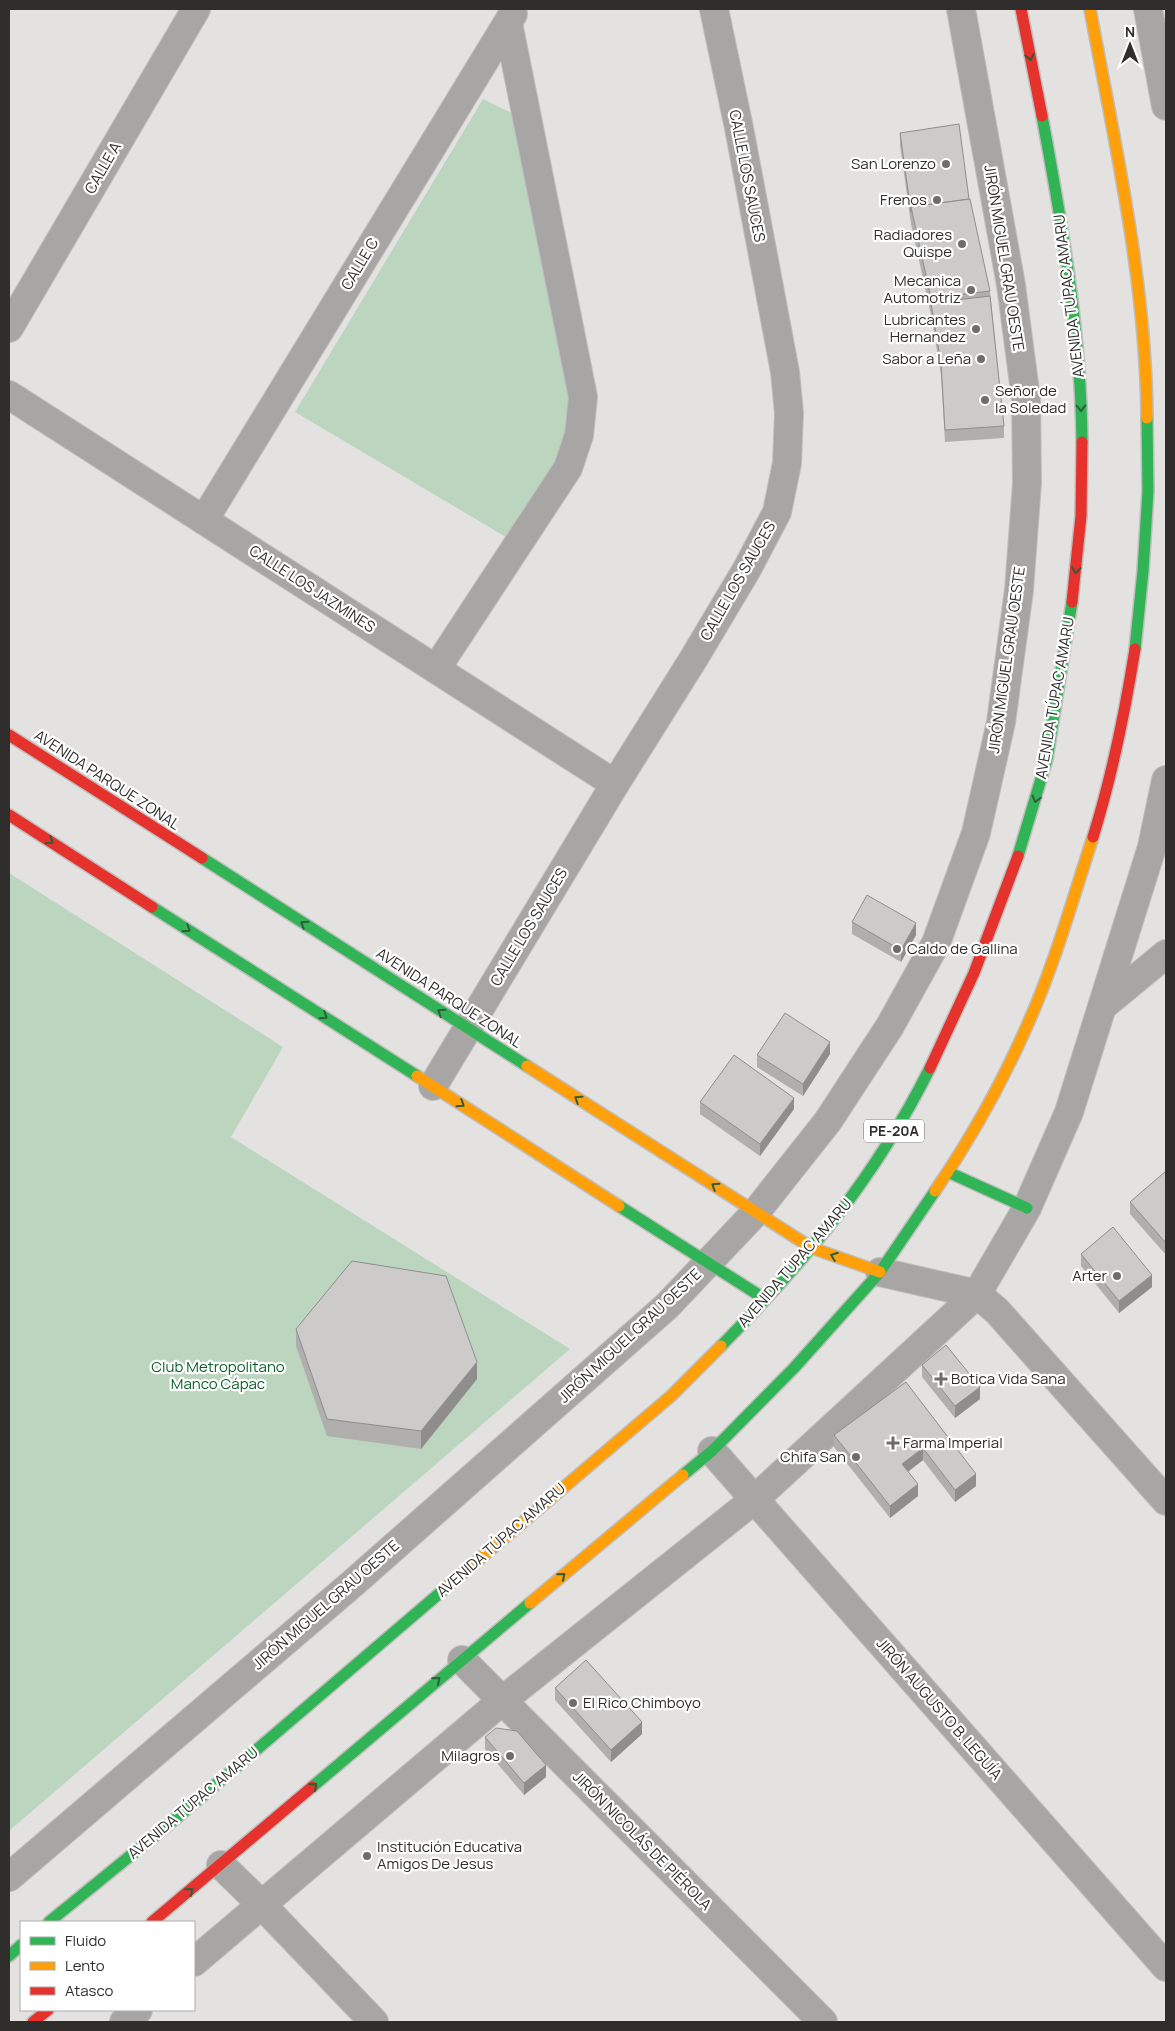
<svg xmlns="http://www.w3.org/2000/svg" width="1175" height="2031" font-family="Manrope,sans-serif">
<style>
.green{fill:#bcd5bf}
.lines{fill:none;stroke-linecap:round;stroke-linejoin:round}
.street-casing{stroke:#bfbebd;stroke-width:30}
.fast-casing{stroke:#bfbebd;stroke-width:14}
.slow-casing{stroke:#bfbebd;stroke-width:14}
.jam-casing{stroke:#bfbebd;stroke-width:14}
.street{stroke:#a8a6a5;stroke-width:28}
.fast{stroke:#30b455;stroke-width:11}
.slow{stroke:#ff9f0a;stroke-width:11}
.jam{stroke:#e5322d;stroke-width:11}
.wall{fill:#b0afae}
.shaded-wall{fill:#908e8d}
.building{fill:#cdcbca;stroke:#908e8d}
.oneway{stroke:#305d3b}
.poi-dot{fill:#6f6d6c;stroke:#fff;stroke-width:2}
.labels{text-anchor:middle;stroke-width:4.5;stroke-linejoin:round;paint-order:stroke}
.shield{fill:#fff;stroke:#6e6d6c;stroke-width:1}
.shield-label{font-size:14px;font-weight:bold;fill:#302e2d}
.poi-label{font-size:15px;fill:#302e2d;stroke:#fff;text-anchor:end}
.street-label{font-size:15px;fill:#302e2d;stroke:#fff}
.park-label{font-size:15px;fill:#0e5e2a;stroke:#fff}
</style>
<rect width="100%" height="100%" fill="#e4e2e0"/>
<!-- green -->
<g class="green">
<path d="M 483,99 L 522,118 L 568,395 L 572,429 L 565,456 L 511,540 L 295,412 Z"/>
<path d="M 9,873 L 283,1047 L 231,1137 L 570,1349 L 9,1831 Z"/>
</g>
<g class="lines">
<defs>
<g id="street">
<path d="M 1148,9 L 1166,106"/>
<path d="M 9,328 L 196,9"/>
<path d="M 9,395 L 615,784"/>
<path d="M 204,520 L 513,14"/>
<path d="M 436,669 L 568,468 L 579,435 L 583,397 L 508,23"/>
<path d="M 1103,1006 L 1166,954"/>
<path d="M 433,1086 L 615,784 L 694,658 L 747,569 L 777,512 L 787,463 L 789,413 L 785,372 L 739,128 L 714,9"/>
<path d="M 880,1272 L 977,1294 L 997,1311 L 1166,1501"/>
<path d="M 712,1451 L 1166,1967"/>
<path d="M 462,1660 L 823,2022"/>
<path d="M 221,1865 L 261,1904 L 374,2022"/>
<path d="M 9,1877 L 352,1584 L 667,1306 L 756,1212 L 828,1121 L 890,1026 L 936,943 L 976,833 L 1001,722 L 1019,590 L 1027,483 L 1026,399 L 1011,285 L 961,9"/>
<path d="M 194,1962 L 503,1700 L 755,1499 L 977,1294 L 1027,1208 L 1069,1112 L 1152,847 L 1166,780"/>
<path d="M 124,2022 L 138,2010"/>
</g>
<g id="fast">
<path d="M 1042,116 C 1062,223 1081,332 1082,442"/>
<path d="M 1135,649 L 1143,571 L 1148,491 L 1147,418"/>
<path d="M 1018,856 L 1047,759 L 1072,602"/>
<path d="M 202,858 L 527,1066"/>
<path d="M 152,907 L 417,1076"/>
<path d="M 948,1172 L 1027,1208"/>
<path d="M 619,1206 L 765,1299"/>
<path d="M 721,1346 C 807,1259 875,1178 930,1068"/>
<path d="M 683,1475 L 712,1451 L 794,1368 L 880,1272 L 935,1191"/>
<path d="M 312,1787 L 530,1603"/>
<path d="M 49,1922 L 179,1816 L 448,1586"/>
<path d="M 9,1956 L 21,1945"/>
</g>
<g id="slow">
<path d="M 1090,9 C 1115,144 1146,281 1147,418"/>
<path d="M 527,1066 L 812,1248 L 880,1272"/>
<path d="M 417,1076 L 619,1206"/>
<path d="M 935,1191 C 970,1140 1001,1085 1026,1028 C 1054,967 1072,901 1093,837"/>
<path d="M 448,1586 L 671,1396 L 721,1346"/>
<path d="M 530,1603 L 683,1475"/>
</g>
<g id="jam">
<path d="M 1021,9 L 1042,116"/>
<path d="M 1072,602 L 1081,516 L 1082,442"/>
<path d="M 9,735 L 202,858"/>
<path d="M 9,815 L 152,907"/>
<path d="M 1093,837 C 1112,776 1125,712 1135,649"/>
<path d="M 930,1068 L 974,973 L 1018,856"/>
<path d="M 152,1922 L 312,1787"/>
<path d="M 33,2022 L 48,2010"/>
</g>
</defs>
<!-- street casing -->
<use href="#street" class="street-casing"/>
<!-- fast casing -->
<use href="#fast" class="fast-casing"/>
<!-- slow casing -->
<use href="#slow" class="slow-casing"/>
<!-- jam casing -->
<use href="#jam" class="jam-casing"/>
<!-- street -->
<use href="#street" class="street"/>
<!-- fast -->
<use href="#fast" class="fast"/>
<!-- slow -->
<use href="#slow" class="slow"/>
<!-- jam -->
<use href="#jam" class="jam"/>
</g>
<!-- wall -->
<g class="wall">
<path d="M 900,133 L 969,199 L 990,291 L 1004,426 L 1004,438 L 945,442 L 941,375 L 931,315 L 911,224 L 900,145 Z"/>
<path d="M 852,922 L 916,935 L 901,962 L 852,934 Z"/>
<path d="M 830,1054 L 803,1096 L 757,1067 L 757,1055 Z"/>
<path d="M 700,1102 L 794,1109 L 760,1156 L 700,1114 Z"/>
<path d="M 1166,1171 L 1166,1255 L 1130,1214 L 1130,1202 Z"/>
<path d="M 1081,1254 L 1152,1287 L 1119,1313 L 1081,1266 Z"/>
<path d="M 296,1329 L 477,1379 L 421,1449 L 327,1436 L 296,1346 Z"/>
<path d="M 922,1365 L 980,1399 L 955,1418 L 922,1377 Z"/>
<path d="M 906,1382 L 976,1486 L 955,1502 L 923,1460 L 908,1472 L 918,1496 L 890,1518 L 834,1447 L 834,1435 Z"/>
<path d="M 555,1688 L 642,1734 L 611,1762 L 555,1700 Z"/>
<path d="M 485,1737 L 546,1777 L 524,1795 L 485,1749 Z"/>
</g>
<!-- shaded-wall -->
<g class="shaded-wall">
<path d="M 916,923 L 916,935 L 901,962 L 901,950 Z"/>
<path d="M 830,1042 L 830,1054 L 803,1096 L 803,1084 Z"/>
<path d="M 794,1098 L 794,1109 L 760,1156 L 760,1144 Z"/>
<path d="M 1152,1275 L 1152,1287 L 1119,1313 L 1119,1301 Z"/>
<path d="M 477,1362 L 477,1379 L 421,1449 L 421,1431 Z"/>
<path d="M 980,1387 L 980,1399 L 955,1418 L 955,1406 Z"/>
<path d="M 923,1448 L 923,1460 L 902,1476 L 902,1464 Z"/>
<path d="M 976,1474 L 976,1486 L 955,1502 L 955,1490 Z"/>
<path d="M 918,1484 L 918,1496 L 890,1518 L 890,1506 Z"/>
<path d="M 642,1722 L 642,1734 L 611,1762 L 611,1750 Z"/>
<path d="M 546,1765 L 546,1777 L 524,1795 L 524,1783 Z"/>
</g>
<!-- building -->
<g class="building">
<path d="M 959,124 L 969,199 L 911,207 L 911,212 L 900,133 Z"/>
<path d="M 970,199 L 990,291 L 931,298 L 911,207 Z"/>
<path d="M 990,296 L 1004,426 L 945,430 L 941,363 L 931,303 Z"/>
<path d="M 867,895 L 916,923 L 901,950 L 852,922 Z"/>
<path d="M 785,1013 L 830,1042 L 803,1084 L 757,1055 Z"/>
<path d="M 734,1055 L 794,1098 L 760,1144 L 700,1102 Z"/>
<path d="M 1166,1171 L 1166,1243 L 1130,1202 Z"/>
<path d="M 1113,1227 L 1152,1275 L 1119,1301 L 1081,1254 Z"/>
<path d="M 352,1261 L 446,1276 L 477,1362 L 421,1431 L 327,1419 L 296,1329 Z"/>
<path d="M 946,1345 L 980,1387 L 955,1406 L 922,1365 Z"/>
<path d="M 906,1382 L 976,1474 L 955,1490 L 923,1448 L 902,1464 L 918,1484 L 890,1506 L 834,1435 Z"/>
<path d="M 586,1660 L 642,1722 L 611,1750 L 555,1688 Z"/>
<path d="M 496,1728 L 517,1731 L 546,1765 L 524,1783 L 485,1737 Z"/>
</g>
<!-- one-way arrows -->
<defs><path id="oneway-chevron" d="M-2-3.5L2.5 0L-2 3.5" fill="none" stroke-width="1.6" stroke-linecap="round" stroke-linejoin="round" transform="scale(1.25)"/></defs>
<g class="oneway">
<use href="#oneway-chevron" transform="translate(1030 57) rotate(79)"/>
<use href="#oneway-chevron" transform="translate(1081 408) rotate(88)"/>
<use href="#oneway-chevron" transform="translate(1076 570) rotate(96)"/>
<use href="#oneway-chevron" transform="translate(1036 799) rotate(105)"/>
<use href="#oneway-chevron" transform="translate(50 841) rotate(33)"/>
<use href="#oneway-chevron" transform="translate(304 924) rotate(-147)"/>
<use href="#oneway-chevron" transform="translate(187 929) rotate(33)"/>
<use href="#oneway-chevron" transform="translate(441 1012) rotate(-147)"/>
<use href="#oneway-chevron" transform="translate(324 1016) rotate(33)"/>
<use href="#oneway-chevron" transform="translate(578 1099) rotate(-147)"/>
<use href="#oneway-chevron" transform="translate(461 1104) rotate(33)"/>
<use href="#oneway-chevron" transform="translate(715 1186) rotate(-147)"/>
<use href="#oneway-chevron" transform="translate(834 1256) rotate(-160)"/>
<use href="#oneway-chevron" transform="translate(562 1576) rotate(-40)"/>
<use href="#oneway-chevron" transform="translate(437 1680) rotate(-40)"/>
<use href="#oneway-chevron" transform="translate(314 1786) rotate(-40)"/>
<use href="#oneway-chevron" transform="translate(190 1891) rotate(-40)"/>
</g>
<!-- markers -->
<g class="poi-dot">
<circle cx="946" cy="164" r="5"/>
<circle cx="937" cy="200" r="5"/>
<circle cx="962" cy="244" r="5"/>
<circle cx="971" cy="290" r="5"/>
<circle cx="976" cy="329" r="5"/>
<circle cx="981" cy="359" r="5"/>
<circle cx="985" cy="400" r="5"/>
<circle cx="897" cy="949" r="5"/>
<circle cx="1117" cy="1276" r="5"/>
<path d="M938.5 1371.5h5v5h5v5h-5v5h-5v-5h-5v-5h5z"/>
<path d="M890.5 1435.5h5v5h5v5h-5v5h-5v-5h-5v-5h5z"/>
<circle cx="856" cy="1457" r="5"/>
<circle cx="573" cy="1703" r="5"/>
<circle cx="510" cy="1756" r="5"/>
<circle cx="367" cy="1856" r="5"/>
</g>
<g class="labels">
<!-- shield labels -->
<rect class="shield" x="864" y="1119.5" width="60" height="23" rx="4"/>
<g class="shield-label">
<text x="894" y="1136">PE-20A</text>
</g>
<!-- poi labels -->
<g class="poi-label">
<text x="936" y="169">San Lorenzo</text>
<text x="927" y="205">Frenos</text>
<text x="952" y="240">Radiadores<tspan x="952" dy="17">Quispe</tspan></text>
<text x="961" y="286">Mecanica<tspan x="961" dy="17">Automotriz</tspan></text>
<text x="966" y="325">Lubricantes<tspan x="966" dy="17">Hernandez</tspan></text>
<text x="971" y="364">Sabor a Leña</text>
<text x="995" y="396" text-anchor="start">Señor de<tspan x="995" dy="17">la Soledad</tspan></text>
<text x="907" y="954" text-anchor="start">Caldo de Gallina</text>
<text x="1107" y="1281">Arter</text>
<text x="951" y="1384" text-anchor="start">Botica Vida Sana</text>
<text x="903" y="1448" text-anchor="start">Farma Imperial</text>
<text x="846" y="1462">Chifa San</text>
<text x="583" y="1708" text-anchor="start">El Rico Chimboyo</text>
<text x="500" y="1761">Milagros</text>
<text x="377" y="1852" text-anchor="start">Institución Educativa<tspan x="377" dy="17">Amigos De Jesus</tspan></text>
</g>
<!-- street labels -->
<g class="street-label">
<text transform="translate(103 168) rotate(-60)" y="5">CALLE A</text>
<text transform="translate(747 176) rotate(79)" y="5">CALLE LOS SAUCES</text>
<text transform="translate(1004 258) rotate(81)" y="5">JIRÓN MIGUEL GRAU OESTE</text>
<text transform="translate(360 264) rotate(-59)" y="5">CALLE C</text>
<text transform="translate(1069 296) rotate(-97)" y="5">AVENIDA TÚPAC AMARU</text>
<text transform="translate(738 581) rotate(-60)" y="5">CALLE LOS SAUCES</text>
<text transform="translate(312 589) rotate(33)" y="5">CALLE LOS JAZMINES</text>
<text transform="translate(1007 660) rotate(-82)" y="5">JIRÓN MIGUEL GRAU OESTE</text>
<text transform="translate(1055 698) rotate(-80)" y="5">AVENIDA TÚPAC AMARU</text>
<text transform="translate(107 780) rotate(33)" y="5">AVENIDA PARQUE ZONAL</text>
<text transform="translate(529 927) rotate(-59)" y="5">CALLE LOS SAUCES</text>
<text transform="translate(449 998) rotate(33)" y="5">AVENIDA PARQUE ZONAL</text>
<text transform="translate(795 1263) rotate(-49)" y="5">AVENIDA TÚPAC AMARU</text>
<text transform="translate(630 1336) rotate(-43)" y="5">JIRÓN MIGUEL GRAU OESTE</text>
<text transform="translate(501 1540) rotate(-41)" y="5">AVENIDA TÚPAC AMARU</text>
<text transform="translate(326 1605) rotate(-41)" y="5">JIRÓN MIGUEL GRAU OESTE</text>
<text transform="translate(939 1709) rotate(49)" y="5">JIRÓN AUGUSTO B. LEGUÍA</text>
<text transform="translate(193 1803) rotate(-40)" y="5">AVENIDA TÚPAC AMARU</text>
<text transform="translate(642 1841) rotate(45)" y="5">JIRÓN NICOLÁS DE PIÉROLA</text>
</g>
<!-- park labels -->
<g class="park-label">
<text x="218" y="1372">Club Metropolitano<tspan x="218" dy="17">Manco Cápac</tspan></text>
</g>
</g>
<!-- border -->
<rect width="1175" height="2031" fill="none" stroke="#302e2d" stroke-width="20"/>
<!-- legend -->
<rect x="20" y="1921" width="175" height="90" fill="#ffffff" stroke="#acabab"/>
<rect x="30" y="1937" width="25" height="8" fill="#30b455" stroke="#acabab"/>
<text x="65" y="1946" font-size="15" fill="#302e2d">Fluido</text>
<rect x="30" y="1962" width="25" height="8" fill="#ff9f0a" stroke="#acabab"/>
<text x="65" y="1971" font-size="15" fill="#302e2d">Lento</text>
<rect x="30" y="1987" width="25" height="8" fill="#e5322d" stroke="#acabab"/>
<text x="65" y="1996" font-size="15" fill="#302e2d">Atasco</text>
<!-- north arrow -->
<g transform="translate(1130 45)" stroke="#ffffff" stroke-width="4" paint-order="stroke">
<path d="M0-4L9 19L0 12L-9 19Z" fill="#302e2d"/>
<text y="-8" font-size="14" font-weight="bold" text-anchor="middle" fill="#302e2d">N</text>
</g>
</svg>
